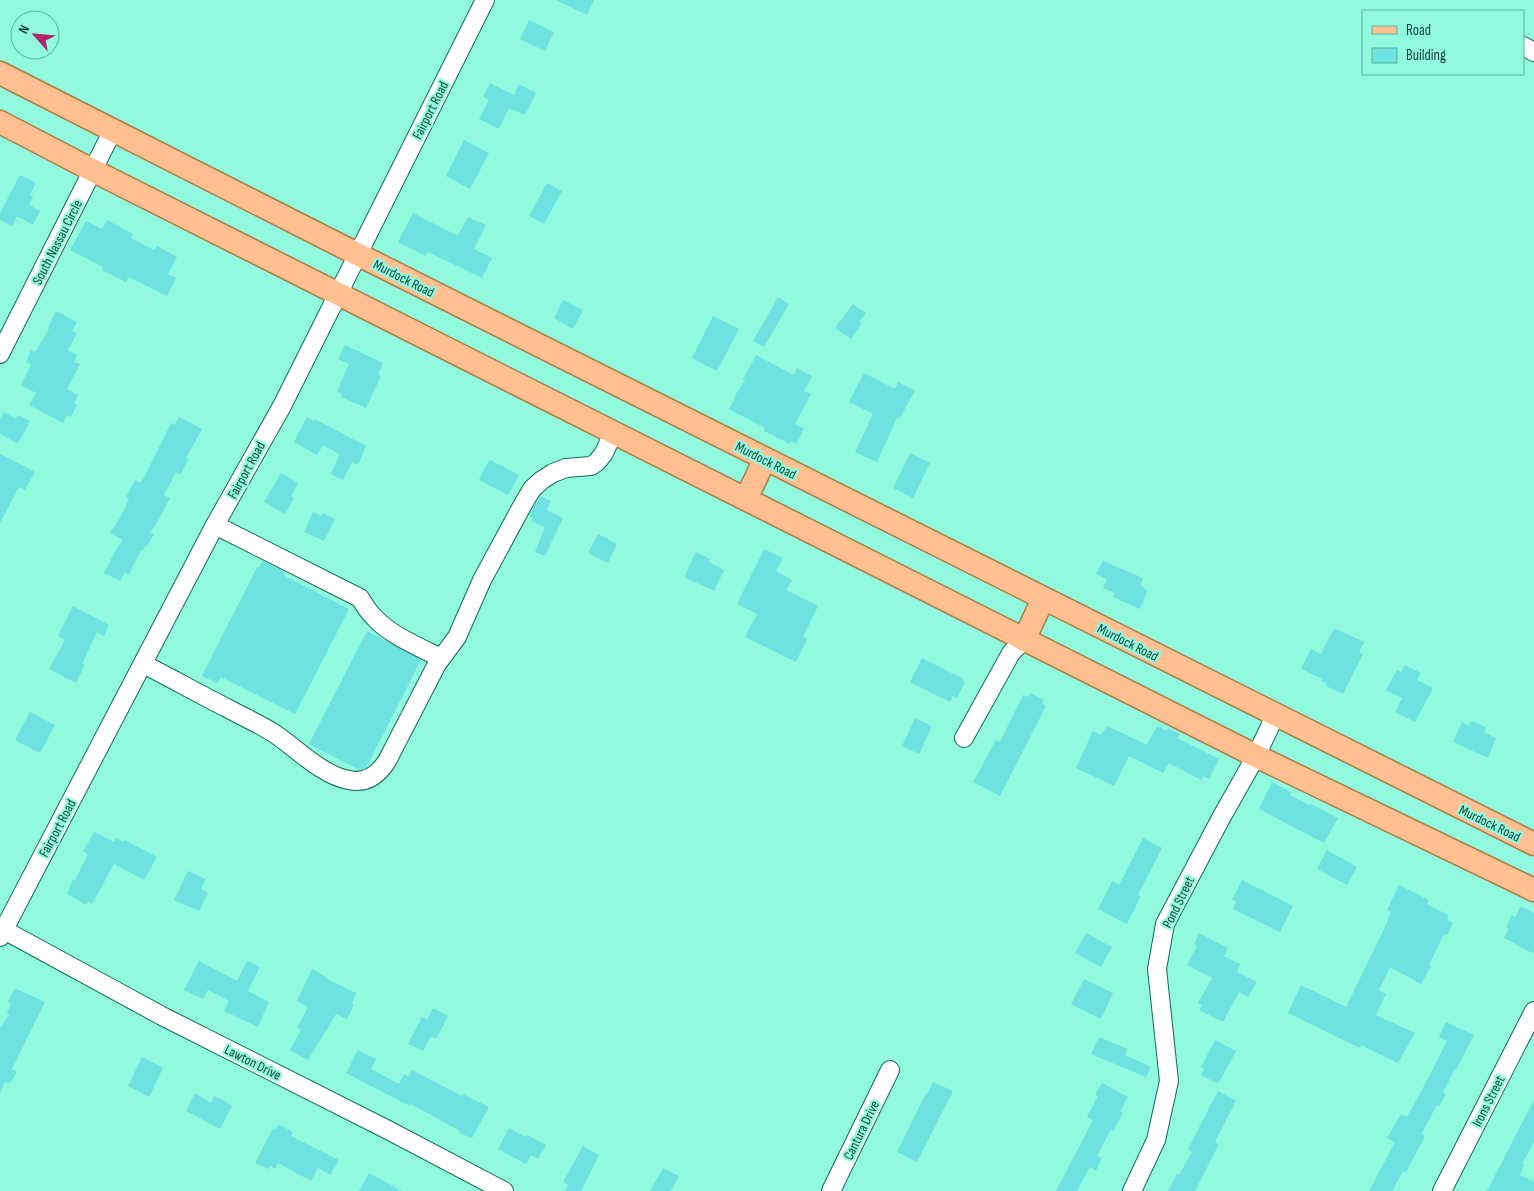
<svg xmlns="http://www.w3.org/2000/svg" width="1534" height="1191" font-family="'Sofia Sans Condensed',sans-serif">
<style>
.building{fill:#6de2e1}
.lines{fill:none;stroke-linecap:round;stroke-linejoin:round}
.minor-casing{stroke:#0f6a58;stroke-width:20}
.major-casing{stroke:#ad7a43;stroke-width:25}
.minor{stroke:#fff;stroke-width:18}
.major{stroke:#fec091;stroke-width:22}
.labels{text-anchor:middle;stroke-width:4.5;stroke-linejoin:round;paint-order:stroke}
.street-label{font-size:14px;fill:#18453a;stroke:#91f9dd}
</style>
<rect width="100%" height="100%" fill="#91f9dd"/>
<!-- building -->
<g class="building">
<path d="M 556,0 L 594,0 L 587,15 Z"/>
<path d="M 529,20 L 554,32 L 545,51 L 520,39 Z"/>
<path d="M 490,83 L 514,95 L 519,84 L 536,93 L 525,115 L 509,108 L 499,129 L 479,119 L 489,100 L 483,97 Z"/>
<path d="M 464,140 L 489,153 L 470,189 L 446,176 Z"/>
<path d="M 20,175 L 36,183 L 30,195 L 33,197 L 29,205 L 40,211 L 33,225 L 17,216 L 12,226 L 0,220 L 0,213 Z"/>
<path d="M 547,183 L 562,191 L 544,224 L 529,216 Z"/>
<path d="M 413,213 L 458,236 L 468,217 L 486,225 L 474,249 L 492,258 L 482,278 L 428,252 L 426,256 L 398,242 Z"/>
<path d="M 107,220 L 133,234 L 131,238 L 154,250 L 157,246 L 177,257 L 168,274 L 176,278 L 167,296 L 129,277 L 126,282 L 102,270 L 103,267 L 70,250 L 86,221 L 102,229 Z"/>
<path d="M 778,297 L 789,304 L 764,347 L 753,341 Z"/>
<path d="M 563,300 L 583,310 L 573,329 L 554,318 Z"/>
<path d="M 853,304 L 866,313 L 859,322 L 862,323 L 851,339 L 835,328 Z"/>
<path d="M 56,311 L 77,322 L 72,331 L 77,333 L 68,350 L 77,355 L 74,362 L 80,364 L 67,389 L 78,395 L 74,403 L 77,405 L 71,417 L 67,415 L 63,423 L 29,405 L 36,393 L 21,385 L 31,365 L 26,362 L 31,350 L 35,352 L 49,329 L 48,328 Z"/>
<path d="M 713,316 L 739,329 L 717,371 L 692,358 Z"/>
<path d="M 345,345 L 383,363 L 378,374 L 381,376 L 366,408 L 341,397 L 342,394 L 337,391 L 349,364 L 338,359 Z"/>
<path d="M 756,355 L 794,375 L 797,368 L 812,376 L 804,391 L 811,394 L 795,424 L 804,429 L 796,444 L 791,441 L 790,444 L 764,431 L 765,428 L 729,409 L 735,398 L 734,397 L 745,380 L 743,379 Z"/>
<path d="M 864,373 L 895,389 L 898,382 L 915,391 L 899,419 L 897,418 L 877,462 L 855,452 L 873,414 L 849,402 Z"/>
<path d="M 4,412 L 16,419 L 18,415 L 30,421 L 18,444 L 0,434 L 0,419 Z"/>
<path d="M 179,417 L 202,429 L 186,458 L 188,460 L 180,475 L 176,472 L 164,495 L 170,498 L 155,526 L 150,532 L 154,534 L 146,548 L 144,547 L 143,551 L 141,550 L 129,574 L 125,572 L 120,581 L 104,573 L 115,551 L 123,540 L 110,533 L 121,516 L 129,499 L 126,497 L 135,480 L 141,483 L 171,423 L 175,425 Z"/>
<path d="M 307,417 L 314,421 L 315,419 L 366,446 L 358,465 L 352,462 L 343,480 L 331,474 L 340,454 L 323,445 L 317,455 L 294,442 Z"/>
<path d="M 910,453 L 930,463 L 913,498 L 893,488 Z"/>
<path d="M 0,454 L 35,472 L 25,490 L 19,487 L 0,523 Z"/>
<path d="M 490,460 L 519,475 L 508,495 L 479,480 L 484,469 Z"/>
<path d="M 281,473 L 298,483 L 291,497 L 294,498 L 285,514 L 264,502 Z"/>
<path d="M 540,496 L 551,501 L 547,510 L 563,518 L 545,556 L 535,552 L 545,527 L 531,521 L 533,518 L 529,516 Z"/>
<path d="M 313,512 L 321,516 L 323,513 L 335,519 L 324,541 L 304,532 Z"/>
<path d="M 598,534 L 617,544 L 608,563 L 588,553 Z"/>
<path d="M 764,549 L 783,558 L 776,571 L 792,580 L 786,590 L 818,606 L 803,637 L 807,639 L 796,662 L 745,637 L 757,614 L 737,604 Z"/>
<path d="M 696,552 L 710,559 L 708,562 L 724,570 L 714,591 L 684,577 Z"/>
<path d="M 263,561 L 285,572 L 283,575 L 349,609 L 295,714 L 221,677 L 217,683 L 202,676 L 257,567 L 259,568 Z"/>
<path d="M 1103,561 L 1143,578 L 1140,586 L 1148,590 L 1140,609 L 1113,597 L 1115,593 L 1103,588 L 1107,579 L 1096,574 Z"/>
<path d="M 73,606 L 109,625 L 104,636 L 97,632 L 82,664 L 85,665 L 76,683 L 49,669 L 65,640 L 58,636 Z"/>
<path d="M 1334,628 L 1364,642 L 1359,652 L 1363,654 L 1343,694 L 1326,686 L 1327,684 L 1321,681 L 1322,679 L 1301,669 L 1311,649 L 1321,654 Z"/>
<path d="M 367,631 L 421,660 L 366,768 L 360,770 L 309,744 Z"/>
<path d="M 922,658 L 963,679 L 962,680 L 965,682 L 957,698 L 953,696 L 950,702 L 910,682 Z"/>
<path d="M 1405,665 L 1421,673 L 1417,680 L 1433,688 L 1415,722 L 1395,712 L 1402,698 L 1386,690 L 1397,670 L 1401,672 Z"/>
<path d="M 1030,693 L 1044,700 L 1042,704 L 1046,706 L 1000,796 L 973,782 L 996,740 L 1000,742 L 1023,695 L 1028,697 Z"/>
<path d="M 30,712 L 55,725 L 40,753 L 15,740 Z"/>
<path d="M 915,718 L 932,726 L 919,754 L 902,746 Z"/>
<path d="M 1471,721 L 1486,727 L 1484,732 L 1496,738 L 1488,758 L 1453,742 L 1462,722 L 1469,726 Z"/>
<path d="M 1107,726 L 1147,745 L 1157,726 L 1167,731 L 1168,728 L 1180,734 L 1177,738 L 1219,759 L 1209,779 L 1203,776 L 1201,780 L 1169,763 L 1163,773 L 1129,756 L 1114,786 L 1076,768 L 1093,731 L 1101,735 Z"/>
<path d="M 1272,782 L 1291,792 L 1290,795 L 1309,805 L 1311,804 L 1338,818 L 1324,843 L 1259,809 Z"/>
<path d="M 94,832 L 114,842 L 116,838 L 124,842 L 125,840 L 157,857 L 144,880 L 114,864 L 92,904 L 88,901 L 86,905 L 67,894 L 73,879 L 75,880 L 88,854 L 83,851 Z"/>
<path d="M 1143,838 L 1162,848 L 1138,895 L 1141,896 L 1127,924 L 1098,909 L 1112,881 L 1119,885 Z"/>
<path d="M 1327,850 L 1357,867 L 1347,885 L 1317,869 Z"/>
<path d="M 188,871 L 206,879 L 201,889 L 208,893 L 199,911 L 174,900 Z"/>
<path d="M 1242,880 L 1293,906 L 1280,932 L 1233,909 L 1236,901 L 1232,900 Z"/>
<path d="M 1399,885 L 1429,900 L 1427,904 L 1448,915 L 1447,919 L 1453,923 L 1447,935 L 1444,934 L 1429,965 L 1431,966 L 1421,984 L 1390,967 L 1379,990 L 1386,994 L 1376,1015 L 1415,1033 L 1398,1063 L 1361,1045 L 1360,1048 L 1288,1013 L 1301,985 L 1346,1007 L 1385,927 L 1391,912 L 1387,910 Z"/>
<path d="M 1521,906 L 1534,913 L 1534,954 L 1504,938 L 1509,929 L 1506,927 L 1512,915 L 1515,917 Z"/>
<path d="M 1086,933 L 1112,947 L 1101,967 L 1075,953 Z"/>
<path d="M 1199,933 L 1228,948 L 1224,956 L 1240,964 L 1237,972 L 1257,982 L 1248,997 L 1239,992 L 1223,1022 L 1199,1010 L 1202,1005 L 1198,1003 L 1212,978 L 1187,965 L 1197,946 L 1194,944 Z"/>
<path d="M 199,961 L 237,981 L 247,961 L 260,967 L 248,991 L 269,1002 L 258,1027 L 224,1011 L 229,1001 L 208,990 L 203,999 L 184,990 Z"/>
<path d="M 312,969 L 328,978 L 327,979 L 356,993 L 352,1004 L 354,1005 L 347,1019 L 336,1014 L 308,1060 L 290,1050 L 301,1030 L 297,1028 L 308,1007 L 297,1001 Z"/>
<path d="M 1084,979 L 1113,993 L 1101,1019 L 1071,1004 Z"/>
<path d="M 15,988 L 45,1002 L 12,1069 L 17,1072 L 10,1084 L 5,1082 L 0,1093 L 0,1028 L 9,1015 L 7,1013 L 11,1004 L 8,1002 Z"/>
<path d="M 433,1008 L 448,1016 L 436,1039 L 431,1036 L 423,1051 L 408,1044 L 422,1017 L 427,1020 Z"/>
<path d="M 1446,1022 L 1474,1035 L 1456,1070 L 1455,1069 L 1443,1092 L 1446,1094 L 1439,1106 L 1437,1105 L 1421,1134 L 1425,1136 L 1406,1172 L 1403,1171 L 1392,1191 L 1369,1191 L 1395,1142 L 1387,1138 L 1401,1114 L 1407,1117 L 1430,1075 L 1447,1041 L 1439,1037 Z"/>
<path d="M 1099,1037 L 1127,1049 L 1125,1055 L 1151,1067 L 1146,1077 L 1091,1054 Z"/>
<path d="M 1215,1040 L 1236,1051 L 1218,1084 L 1201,1075 L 1204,1069 L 1201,1067 Z"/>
<path d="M 358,1050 L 376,1059 L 371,1069 L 399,1084 L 404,1074 L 409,1077 L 412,1070 L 462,1096 L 463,1094 L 489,1107 L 472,1138 L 459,1133 L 460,1131 L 411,1104 L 410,1106 L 346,1073 Z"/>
<path d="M 142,1057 L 163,1068 L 149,1097 L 128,1086 Z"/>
<path d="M 933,1082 L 953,1091 L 917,1162 L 897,1152 L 925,1095 L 926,1096 Z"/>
<path d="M 1102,1083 L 1128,1097 L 1120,1111 L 1123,1113 L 1113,1131 L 1111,1129 L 1097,1156 L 1102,1158 L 1096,1171 L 1090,1167 L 1077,1191 L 1056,1191 L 1093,1120 L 1087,1117 L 1098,1096 L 1095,1095 Z"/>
<path d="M 1218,1091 L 1236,1101 L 1215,1142 L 1219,1144 L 1195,1191 L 1168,1191 L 1177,1174 L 1179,1175 L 1192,1152 L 1188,1149 Z"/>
<path d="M 195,1093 L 211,1103 L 214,1096 L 219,1099 L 220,1098 L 232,1106 L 220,1129 L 186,1111 Z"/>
<path d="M 1534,1100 L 1534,1142 L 1522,1164 L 1524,1165 L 1520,1175 L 1534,1182 L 1534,1191 L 1487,1191 Z"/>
<path d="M 278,1124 L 293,1132 L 291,1136 L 339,1160 L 330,1175 L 318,1168 L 311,1181 L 278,1163 L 275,1169 L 270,1166 L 268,1169 L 255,1163 L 273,1128 L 276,1129 Z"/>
<path d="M 509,1128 L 526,1137 L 527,1135 L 546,1145 L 538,1159 L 531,1155 L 526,1164 L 498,1149 Z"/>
<path d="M 583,1146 L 599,1155 L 581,1191 L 565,1191 L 568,1185 L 563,1182 Z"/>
<path d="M 663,1168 L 679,1176 L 671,1191 L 650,1191 Z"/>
<path d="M 369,1173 L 402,1191 L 359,1191 Z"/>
</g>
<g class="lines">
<defs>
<g id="minor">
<path d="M 1523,46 L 1534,52"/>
<path d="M 0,354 L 113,130"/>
<path d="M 215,525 L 360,598 C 364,604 368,612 374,617 C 388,634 421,648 441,658"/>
<path d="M 143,664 C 171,678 199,694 227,708 C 243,717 260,724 275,734 C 296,748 323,776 349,780 C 366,784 378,775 387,761 L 437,664 L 457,637 L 482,580 L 522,506 L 532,489 L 542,480 L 553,473 L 566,468 L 591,466 L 597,462 L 604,453 L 613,433"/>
<path d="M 964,738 L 1011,653 L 1024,640"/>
<path d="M 4,930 L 162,1016 L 388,1130 L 504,1191"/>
<path d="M 0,937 L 215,525 L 282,406 L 485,0"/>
<path d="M 831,1191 L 890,1070"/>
<path d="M 1132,1191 L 1156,1140 L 1169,1081 L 1157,969 L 1165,924 L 1221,818 L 1256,756 L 1275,716"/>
<path d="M 1442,1191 L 1534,1011"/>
</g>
<g id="major">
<path d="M 0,73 L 357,254 L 1534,844"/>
<path d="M 0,122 L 94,171 L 1256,756 L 1534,890"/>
<path d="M 746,499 L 765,459"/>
<path d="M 1024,640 L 1043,599"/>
</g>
</defs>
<!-- minor casing -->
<use href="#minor" class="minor-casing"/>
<!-- major casing -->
<use href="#major" class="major-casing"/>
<!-- minor -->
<use href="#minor" class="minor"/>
<!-- major -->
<use href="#major" class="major"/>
</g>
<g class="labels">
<!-- street labels -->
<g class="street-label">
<text transform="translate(430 110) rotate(-63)" y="5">Fairport Road</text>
<text transform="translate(57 242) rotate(-63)" y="5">South Nassau Circle</text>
<text transform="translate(404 278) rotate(27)" y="5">Murdock Road</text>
<text transform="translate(766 460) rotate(27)" y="5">Murdock Road</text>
<text transform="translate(246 470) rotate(-61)" y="5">Fairport Road</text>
<text transform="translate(1128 642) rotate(27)" y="5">Murdock Road</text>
<text transform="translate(1490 823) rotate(26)" y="5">Murdock Road</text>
<text transform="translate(57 828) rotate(-62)" y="5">Fairport Road</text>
<text transform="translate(1178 902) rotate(-64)" y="5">Pond Street</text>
<text transform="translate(253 1062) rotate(27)" y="5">Lawton Drive</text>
<text transform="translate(1488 1101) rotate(-63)" y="5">Irons Street</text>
<text transform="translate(861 1130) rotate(-64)" y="5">Cantura Drive</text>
</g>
</g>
<!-- legend -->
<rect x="1362" y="10" width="162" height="65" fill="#91f9dd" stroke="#61b19c"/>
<rect x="1372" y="26" width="25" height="8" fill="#fec091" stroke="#61b19c"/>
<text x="1406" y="35" font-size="15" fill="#18453a">Road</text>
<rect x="1372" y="48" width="25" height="15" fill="#6de2e1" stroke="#61b19c"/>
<text x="1406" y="60" font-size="15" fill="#18453a">Building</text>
<!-- north arrow -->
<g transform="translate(35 35) rotate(297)"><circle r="24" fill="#91f9dd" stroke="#61b19c"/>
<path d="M0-4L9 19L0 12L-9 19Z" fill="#ae276b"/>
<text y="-8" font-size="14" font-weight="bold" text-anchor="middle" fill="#18453a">N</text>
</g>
</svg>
